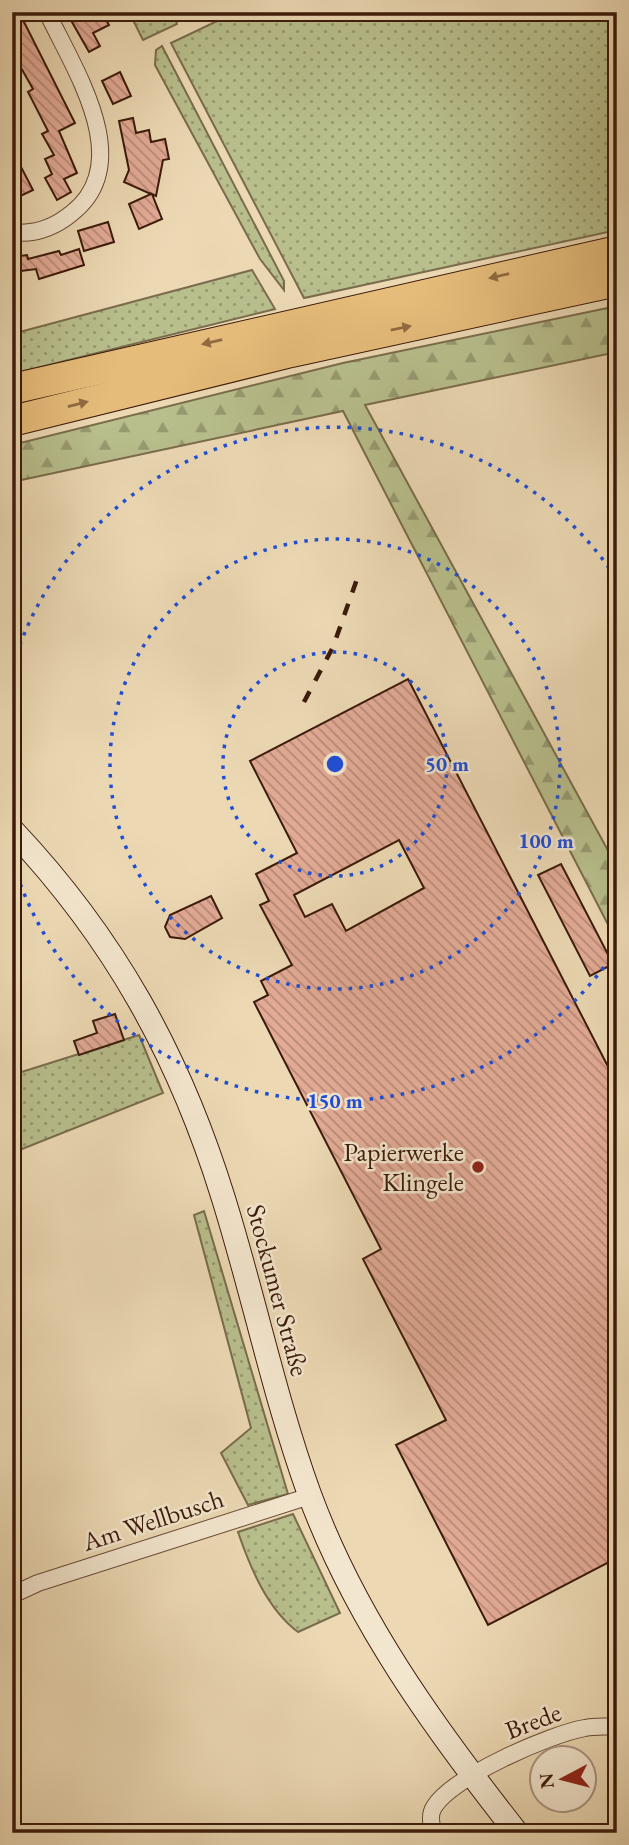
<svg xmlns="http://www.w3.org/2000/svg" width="629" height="1845" font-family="'EB Garamond',serif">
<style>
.grass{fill:url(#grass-dots);stroke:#7a6c4c;stroke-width:2}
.forest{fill:url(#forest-firs);stroke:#7a6c4c;stroke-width:2}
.building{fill:url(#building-back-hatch);stroke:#3b1a0a;stroke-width:2;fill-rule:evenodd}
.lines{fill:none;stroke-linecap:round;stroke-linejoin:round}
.street-casing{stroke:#674a34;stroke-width:18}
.secondary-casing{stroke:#3b1a0a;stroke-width:25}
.highway-casing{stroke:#3b1a0a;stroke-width:32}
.street{stroke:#f3e6ce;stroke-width:16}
.secondary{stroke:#f3e6ce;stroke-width:23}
.highway{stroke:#e6bc7a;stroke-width:30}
.rail{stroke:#3b1a0a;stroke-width:4.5;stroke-dasharray:12 12;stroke-linecap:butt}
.oneway{fill:#906b42}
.ring{fill:none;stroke:#1d4ed8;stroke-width:3.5;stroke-dasharray:3.5 7}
.poi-dot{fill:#8f2418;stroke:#f3e6ce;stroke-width:2.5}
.labels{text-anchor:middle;stroke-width:5;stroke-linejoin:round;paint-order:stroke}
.poi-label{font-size:26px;fill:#3b1a0a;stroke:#f3e6ce;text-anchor:end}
.street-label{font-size:26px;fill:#3b1a0a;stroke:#f3e6ce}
.centre{fill:#1d4ed8;stroke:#f3e6ce;stroke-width:3.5}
.ring-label{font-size:21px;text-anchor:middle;font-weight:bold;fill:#1d4ed8;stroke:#f3e6ce;stroke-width:5;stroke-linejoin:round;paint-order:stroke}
</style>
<defs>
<pattern id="grass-dots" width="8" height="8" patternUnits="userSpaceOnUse" patternTransform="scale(1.75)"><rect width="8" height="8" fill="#b8bf8d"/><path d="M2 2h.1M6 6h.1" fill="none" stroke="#979a71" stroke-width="1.8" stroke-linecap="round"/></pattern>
<pattern id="forest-firs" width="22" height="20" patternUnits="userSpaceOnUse" patternTransform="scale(1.75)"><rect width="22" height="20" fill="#b8bf8d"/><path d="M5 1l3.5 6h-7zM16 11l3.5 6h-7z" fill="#979a71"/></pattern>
<pattern id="building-back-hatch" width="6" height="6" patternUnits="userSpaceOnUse" patternTransform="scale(1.75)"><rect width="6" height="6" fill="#e3ab96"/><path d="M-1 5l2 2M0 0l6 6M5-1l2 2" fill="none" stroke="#b98a79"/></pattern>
</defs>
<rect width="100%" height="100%" fill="#ecd9b4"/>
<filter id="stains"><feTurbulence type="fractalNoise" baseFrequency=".00286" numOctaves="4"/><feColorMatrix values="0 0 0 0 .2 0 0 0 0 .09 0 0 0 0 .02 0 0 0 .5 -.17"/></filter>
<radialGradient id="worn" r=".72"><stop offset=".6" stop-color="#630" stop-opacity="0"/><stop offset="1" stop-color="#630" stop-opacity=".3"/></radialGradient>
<!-- grass -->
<g class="grass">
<path d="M 129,12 L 173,12 L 177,24 L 143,40 Z"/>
<path d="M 236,12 L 617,12 L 617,230 L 304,298 L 171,43 Z"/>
<path d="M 162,46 L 284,281 L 284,290 L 260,259 L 155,65 L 156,50 Z"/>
<path d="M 252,270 L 275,309 L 12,374 L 12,334 Z"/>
<path d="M 139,1035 L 163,1093 L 12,1153 L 12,1075 Z"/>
<path d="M 204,1211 L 288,1494 L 248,1505 L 221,1453 L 251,1428 L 194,1215 Z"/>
<path d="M 293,1514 L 340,1613 L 298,1632 C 267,1609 250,1567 238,1532 Z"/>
</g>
<!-- forest -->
<path class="forest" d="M 617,306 L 617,352 L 365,405 L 617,867 L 617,942 L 343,411 L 12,482 L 12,445 L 343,363 Z"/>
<!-- building -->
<g class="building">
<path d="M 89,12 L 102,12 L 109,25 L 93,33 L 100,46 L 89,52 L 72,22 Z"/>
<path d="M 22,18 L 75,123 L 59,131 L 77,173 L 64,179 L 71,192 L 57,200 L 45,178 L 52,174 L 45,159 L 54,155 L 42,134 L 48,131 L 28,92 L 33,89 L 12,52 L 12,23 Z"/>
<path d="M 120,72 L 131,96 L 113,104 L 102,81 Z"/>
<path d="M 133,118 L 136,133 L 149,130 L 151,142 L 165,139 L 169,159 L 163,160 L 156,196 L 152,194 L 162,219 L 139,229 L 129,204 L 151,194 L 124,182 L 129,170 L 119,121 Z"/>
<path d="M 21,167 L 33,190 L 12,200 L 12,172 Z"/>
<path d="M 108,222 L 114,242 L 84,251 L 78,231 Z"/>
<path d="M 79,249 L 84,265 L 39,279 L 36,269 L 12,272 L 12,257 L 27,255 L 28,259 L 59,251 L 61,255 Z"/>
<path d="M 408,679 L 617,1084 L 617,1558 L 488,1625 L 396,1445 L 446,1420 L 363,1259 L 381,1249 L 254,1002 L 268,995 L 261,981 L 292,965 L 260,905 L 269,901 L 256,874 L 297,853 L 250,761 ZM 399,840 L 424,888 L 346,931 L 332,904 L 305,917 L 294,895 Z"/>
<path d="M 561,864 L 613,964 L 590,976 L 538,875 Z"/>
<path d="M 211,896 L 222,918 L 185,939 L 170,937 L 165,927 L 170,915 Z"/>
<path d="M 115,1014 L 124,1040 L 79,1055 L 74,1041 L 97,1033 L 93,1021 Z"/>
</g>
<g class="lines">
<defs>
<g id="street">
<path d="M 12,232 C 34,235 55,227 72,213 C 137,162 73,68 47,12"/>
<path d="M 12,1595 L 38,1583 L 310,1496"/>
<path d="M 434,1833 C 431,1825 429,1815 434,1807 C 452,1777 550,1734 585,1728 C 595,1726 606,1727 617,1726"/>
</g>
<path id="secondary" d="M 12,830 C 114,938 179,1055 223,1197 C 254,1296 274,1396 309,1493 C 355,1619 435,1729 517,1833"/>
<g id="highway">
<path d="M 12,389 L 617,251"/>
<path d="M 12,421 L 291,352 L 617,281"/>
</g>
</defs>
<!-- street casing -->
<use href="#street" class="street-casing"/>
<!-- secondary casing -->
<use href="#secondary" class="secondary-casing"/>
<!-- highway casing -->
<use href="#highway" class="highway-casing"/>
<!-- street -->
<use href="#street" class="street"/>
<!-- secondary -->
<use href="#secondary" class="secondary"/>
<!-- highway -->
<use href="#highway" class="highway"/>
<!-- rail -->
<path class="rail" d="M 304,702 L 333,647 L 357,579"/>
</g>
<!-- one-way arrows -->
<defs><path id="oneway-solid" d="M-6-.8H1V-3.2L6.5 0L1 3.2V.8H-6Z" transform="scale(1.75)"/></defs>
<g class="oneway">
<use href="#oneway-solid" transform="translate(499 276) rotate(167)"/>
<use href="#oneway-solid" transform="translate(401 328) rotate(-12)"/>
<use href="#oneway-solid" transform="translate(212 342) rotate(167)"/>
<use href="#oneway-solid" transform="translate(78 404) rotate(-14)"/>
</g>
<!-- distance rings -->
<g class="ring">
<circle cx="335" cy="764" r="112"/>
<circle cx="335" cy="764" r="225"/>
<path d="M616 950A337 337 0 0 1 13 863M13 665A337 337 0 0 1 616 578"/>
</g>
<!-- markers -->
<circle class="poi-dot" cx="478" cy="1167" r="7"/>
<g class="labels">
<!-- poi labels -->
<g class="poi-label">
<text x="464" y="1161">Papierwerke<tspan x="464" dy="30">Klingele</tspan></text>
</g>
<!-- street labels -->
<g class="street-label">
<text transform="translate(278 1290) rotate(75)" y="9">Stockumer Straße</text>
<text transform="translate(153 1520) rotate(-18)" y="9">Am Wellbusch</text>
<text transform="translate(533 1721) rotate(-21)" y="9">Brede</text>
</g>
</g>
<circle cx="335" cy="764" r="10" class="centre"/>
<g class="ring-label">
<text x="447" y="771">50 m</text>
<text x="546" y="848">100 m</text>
<text x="335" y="1108">150 m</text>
</g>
<!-- margin -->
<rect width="629" height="1845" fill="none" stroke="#ecd9b4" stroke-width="42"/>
<rect x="14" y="14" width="601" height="1817" fill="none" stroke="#3b1a0a" stroke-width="3.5"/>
<rect x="21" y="21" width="587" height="1803" fill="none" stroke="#3b1a0a" stroke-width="2"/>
<!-- north arrow -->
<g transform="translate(563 1779) rotate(263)"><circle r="33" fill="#f3e6ce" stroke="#a99480" stroke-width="2"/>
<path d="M0-5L12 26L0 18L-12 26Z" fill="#8f2418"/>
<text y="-10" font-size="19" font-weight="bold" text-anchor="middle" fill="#3b1a0a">N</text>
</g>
<rect width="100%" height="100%" filter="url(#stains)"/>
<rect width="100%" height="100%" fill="url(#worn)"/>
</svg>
